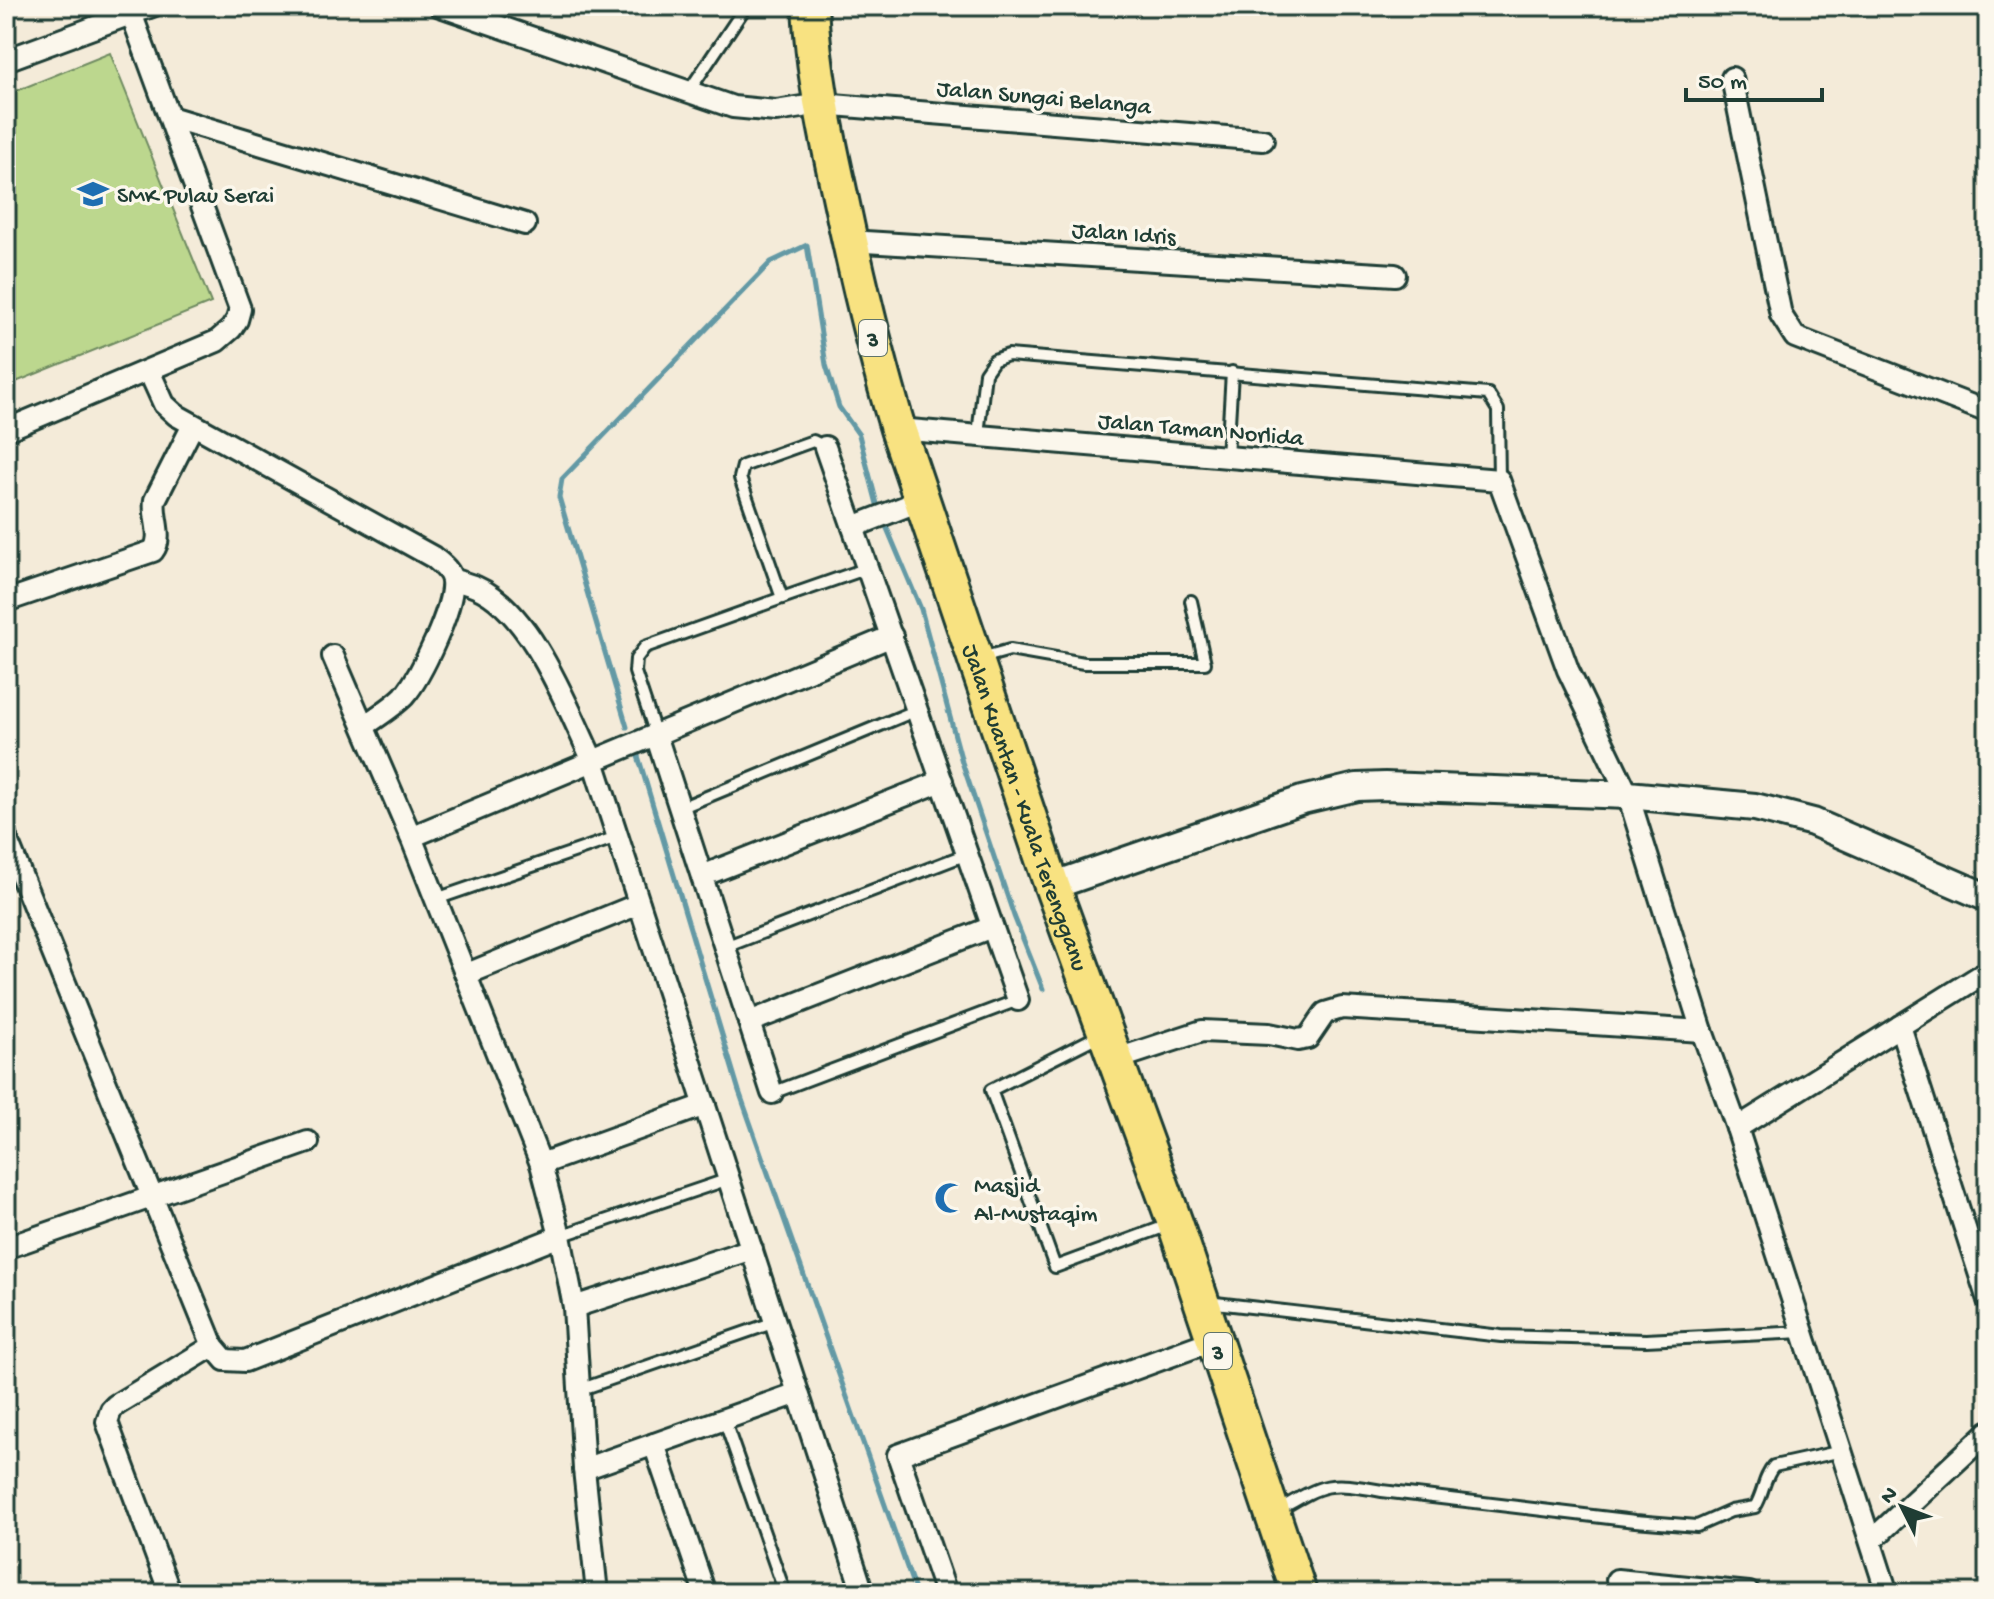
<svg xmlns="http://www.w3.org/2000/svg" width="1994" height="1599" font-family="'Gochi Hand',sans-serif">
<style>
.green{fill:#bcd78e;stroke:#6e8a61;stroke-width:2}
.lines{fill:none;stroke-linecap:round;stroke-linejoin:round}
.stream{stroke:#6399a5;stroke-width:5}
.service-casing{stroke:#1f3d34;stroke-width:16}
.minor-casing{stroke:#1f3d34;stroke-width:26}
.tertiary-casing{stroke:#1f3d34;stroke-width:32}
.trunk-casing{stroke:#1f3d34;stroke-width:40}
.service{stroke:#fbf7ec;stroke-width:10}
.minor{stroke:#fbf7ec;stroke-width:20}
.tertiary{stroke:#fbf7ec;stroke-width:26}
.trunk{stroke:#f8e281;stroke-width:34}
.labels{text-anchor:middle;stroke-width:7;stroke-linejoin:round;paint-order:stroke}
.shield{fill:#fbf7ec;stroke:#61756b;stroke-width:2}
.shield-label{font-size:22px;font-weight:bold;fill:#1f3d34}
.street-label{font-size:24px;fill:#1f3d34;stroke:#fbf7ec}
.poi-label{font-size:24px;fill:#1f3d34;stroke:#fbf7ec;text-anchor:start}
</style>
<rect width="100%" height="100%" fill="#f4ebd9"/>
<filter id="ink" filterUnits="userSpaceOnUse"><feTurbulence type="fractalNoise" baseFrequency=".0125" numOctaves="2"/><feDisplacementMap in="SourceGraphic" scale="16" xChannelSelector="R" yChannelSelector="G"/><feConvolveMatrix kernelMatrix="1 2 1 2 8 2 1 2 1" color-interpolation-filters="sRGB"/></filter>
<g filter="url(#ink)">
<!-- green -->
<path class="green" d="M 110,53 L 211,303 L 6,386 L 6,95 Z"/>
<g class="lines">
<!-- stream -->
<g class="stream">
<path d="M 886,526 L 921,609 L 962,762 L 1014,916 L 1043,989"/>
<path d="M 627,727 L 559,497 L 562,479 L 771,262 L 807,245 L 826,365 L 839,407 L 859,435 L 877,504"/>
<path d="M 638,756 L 739,1091 L 916,1593"/>
</g>
<defs>
<g id="service">
<path d="M 689,91 L 746,6"/>
<path d="M 978,435 L 985,373 L 994,360 L 1008,355 L 1488,394 L 1498,410 L 1499,480"/>
<path d="M 1227,457 L 1232,372"/>
<path d="M 782,598 L 868,568"/>
<path d="M 981,658 L 1010,650 L 1084,663 L 1205,663 L 1191,601"/>
<path d="M 656,735 L 635,672 L 636,659 L 645,647 L 782,598 L 740,478 L 743,466 L 813,441 L 825,447"/>
<path d="M 680,808 L 917,710"/>
<path d="M 436,899 L 617,837"/>
<path d="M 725,947 L 967,854"/>
<path d="M 1102,1034 L 991,1090 L 1055,1267 L 1169,1225"/>
<path d="M 772,1093 L 1018,1000"/>
<path d="M 560,1236 L 729,1179"/>
<path d="M 1207,1302 L 1501,1336 L 1646,1340 L 1803,1332"/>
<path d="M 579,1390 L 775,1322"/>
<path d="M 724,1419 L 785,1593"/>
<path d="M 1277,1511 C 1325,1483 1326,1481 1382,1491 L 1635,1521 L 1697,1526 L 1731,1511 L 1755,1507 C 1764,1493 1763,1478 1774,1466 L 1842,1451"/>
<path d="M 835,1593 L 860,1584"/>
</g>
<g id="minor">
<path d="M 440,6 L 733,107 L 776,111 L 821,104 L 1263,140"/>
<path d="M 6,60 L 152,6"/>
<path d="M 1732,78 L 1781,315 L 1795,337 L 1988,412"/>
<path d="M 170,117 L 525,224"/>
<path d="M 849,241 L 1395,275"/>
<path d="M 149,371 L 164,404 L 176,415 L 433,557 C 440,563 451,570 452,581 C 455,605 421,677 404,696 C 393,707 377,717 364,726"/>
<path d="M 898,429 L 1499,480 L 1568,670 L 1628,795 L 1702,1031 L 1737,1128 L 1887,1593"/>
<path d="M 6,430 L 217,341 L 231,329 L 237,320 L 240,309 L 131,13"/>
<path d="M 825,447 L 1018,1000"/>
<path d="M 853,527 L 922,500"/>
<path d="M 452,579 C 460,582 469,584 476,587 C 532,611 568,709 593,761 L 863,1593"/>
<path d="M 6,601 L 153,551 C 164,537 152,517 155,500 L 193,425"/>
<path d="M 333,656 L 411,837 L 541,1164 L 560,1236 L 574,1307 L 584,1469 L 597,1593"/>
<path d="M 656,735 L 772,1093"/>
<path d="M 411,837 L 892,636"/>
<path d="M 6,838 L 213,1346 L 225,1360 L 245,1361 L 560,1236"/>
<path d="M 702,876 L 942,781"/>
<path d="M 467,974 L 639,904"/>
<path d="M 749,1022 L 992,927"/>
<path d="M 1900,1026 L 1988,1300"/>
<path d="M 1117,1059 L 1202,1031 L 1269,1034 L 1298,1040 L 1308,1038 L 1325,1013 L 1342,1008 L 1702,1031"/>
<path d="M 1737,1128 L 1988,971"/>
<path d="M 541,1164 L 705,1105"/>
<path d="M 6,1248 L 308,1142"/>
<path d="M 574,1307 L 752,1249"/>
<path d="M 654,1444 L 705,1593"/>
<path d="M 584,1469 L 798,1393"/>
<path d="M 1871,1541 L 1988,1432"/>
<path d="M 1617,1580 L 1749,1593"/>
<path d="M 170,1593 L 107,1422 L 111,1410 L 116,1405 L 213,1346"/>
<path d="M 946,1593 L 898,1455 L 1214,1340"/>
</g>
<path id="tertiary" d="M 1052,886 L 1302,800 L 1357,787 L 1385,786 L 1628,795 L 1755,807 L 1813,822 L 1988,898"/>
<g id="trunk">
<path id="s1" d="M 810,6 C 813,67 825,127 838,186 C 855,268 874,349 898,429 L 1052,886 L 1175,1223 L 1299,1593"/>
</g>
</defs>
<!-- service casing -->
<use href="#service" class="service-casing"/>
<!-- minor casing -->
<use href="#minor" class="minor-casing"/>
<!-- tertiary casing -->
<use href="#tertiary" class="tertiary-casing"/>
<!-- trunk casing -->
<use href="#trunk" class="trunk-casing"/>
<!-- service -->
<use href="#service" class="service"/>
<!-- minor -->
<use href="#minor" class="minor"/>
<!-- tertiary -->
<use href="#tertiary" class="tertiary"/>
<!-- trunk -->
<use href="#trunk" class="trunk"/>
</g>
</g>
<!-- icons -->
<defs>
<symbol id="school-bare" viewBox="-9 -9 18 18"><path d="M0-5L7-2L0 1L-7-2ZM-4 1L0 2.5L4 1V4Q0 6-4 4Z" fill="#1f6fb2" stroke="#fbf7ec" stroke-width="2.5" paint-order="stroke"/></symbol>
<symbol id="mosque-bare" viewBox="-9 -9 18 18"><path d="M3.5-4.9A6 6 0 1 0 3.5 4.9A5 5 0 1 1 3.5-4.9Z" fill="#1f6fb2" stroke="#fbf7ec" stroke-width="2.5" paint-order="stroke"/></symbol>
</defs>
<g fill-rule="evenodd">
<use href="#school-bare" x="71" y="172" width="44" height="44"/>
<use href="#mosque-bare" x="928" y="1176" width="44" height="44"/>
</g>
<g class="labels">
<!-- shield labels -->
<g class="shield">
<rect x="859" y="320" width="28" height="36" rx="6"/>
<rect x="1204" y="1333" width="28" height="36" rx="6"/>
</g>
<g class="shield-label">
<text x="873" y="346">3</text>
<text x="1218" y="1359">3</text>
</g>
<!-- street labels -->
<g class="street-label">
<text transform="translate(1044 96) rotate(5)" y="8">Jalan Sungai Belanga</text>
<text transform="translate(1124 232) rotate(4)" y="8">Jalan Idris</text>
<text transform="translate(1201 428) rotate(5)" y="8">Jalan Taman Norlida</text>
<text dy="8" stroke="none"><textPath href="#s1" startOffset="832">Jalan Kuantan - Kuala Terengganu</textPath></text>
</g>
<!-- poi labels -->
<g class="poi-label">
<text x="117" y="202">SMK Pulau Serai</text>
<text x="974" y="1192">Masjid<tspan x="974" dy="28">Al-Mustaqim</tspan></text>
</g>
</g>
<!-- margin -->
<rect width="1994" height="1599" fill="none" stroke="#fbf7ec" stroke-width="32"/>
<rect x="16" y="16" width="1962" height="1567" fill="none" stroke="#1f3d34" stroke-width="3" filter="url(#ink)"/>
<!-- north arrow -->
<g transform="translate(1902 1507) rotate(312)" stroke="#fbf7ec" stroke-width="6" paint-order="stroke">
<path d="M0-6L14 30L0 20L-14 30Z" fill="#1f3d34"/>
<text y="-12" font-size="22" font-weight="bold" text-anchor="middle" fill="#1f3d34">N</text>
</g>
<!-- scale -->
<path d="M1686 88v12h136v-12" fill="none" stroke="#1f3d34" stroke-width="4"/>
<text x="1698" y="88" font-size="24" fill="#1f3d34" stroke="#fbf7ec" stroke-width="6" paint-order="stroke">50 m</text>
</svg>
